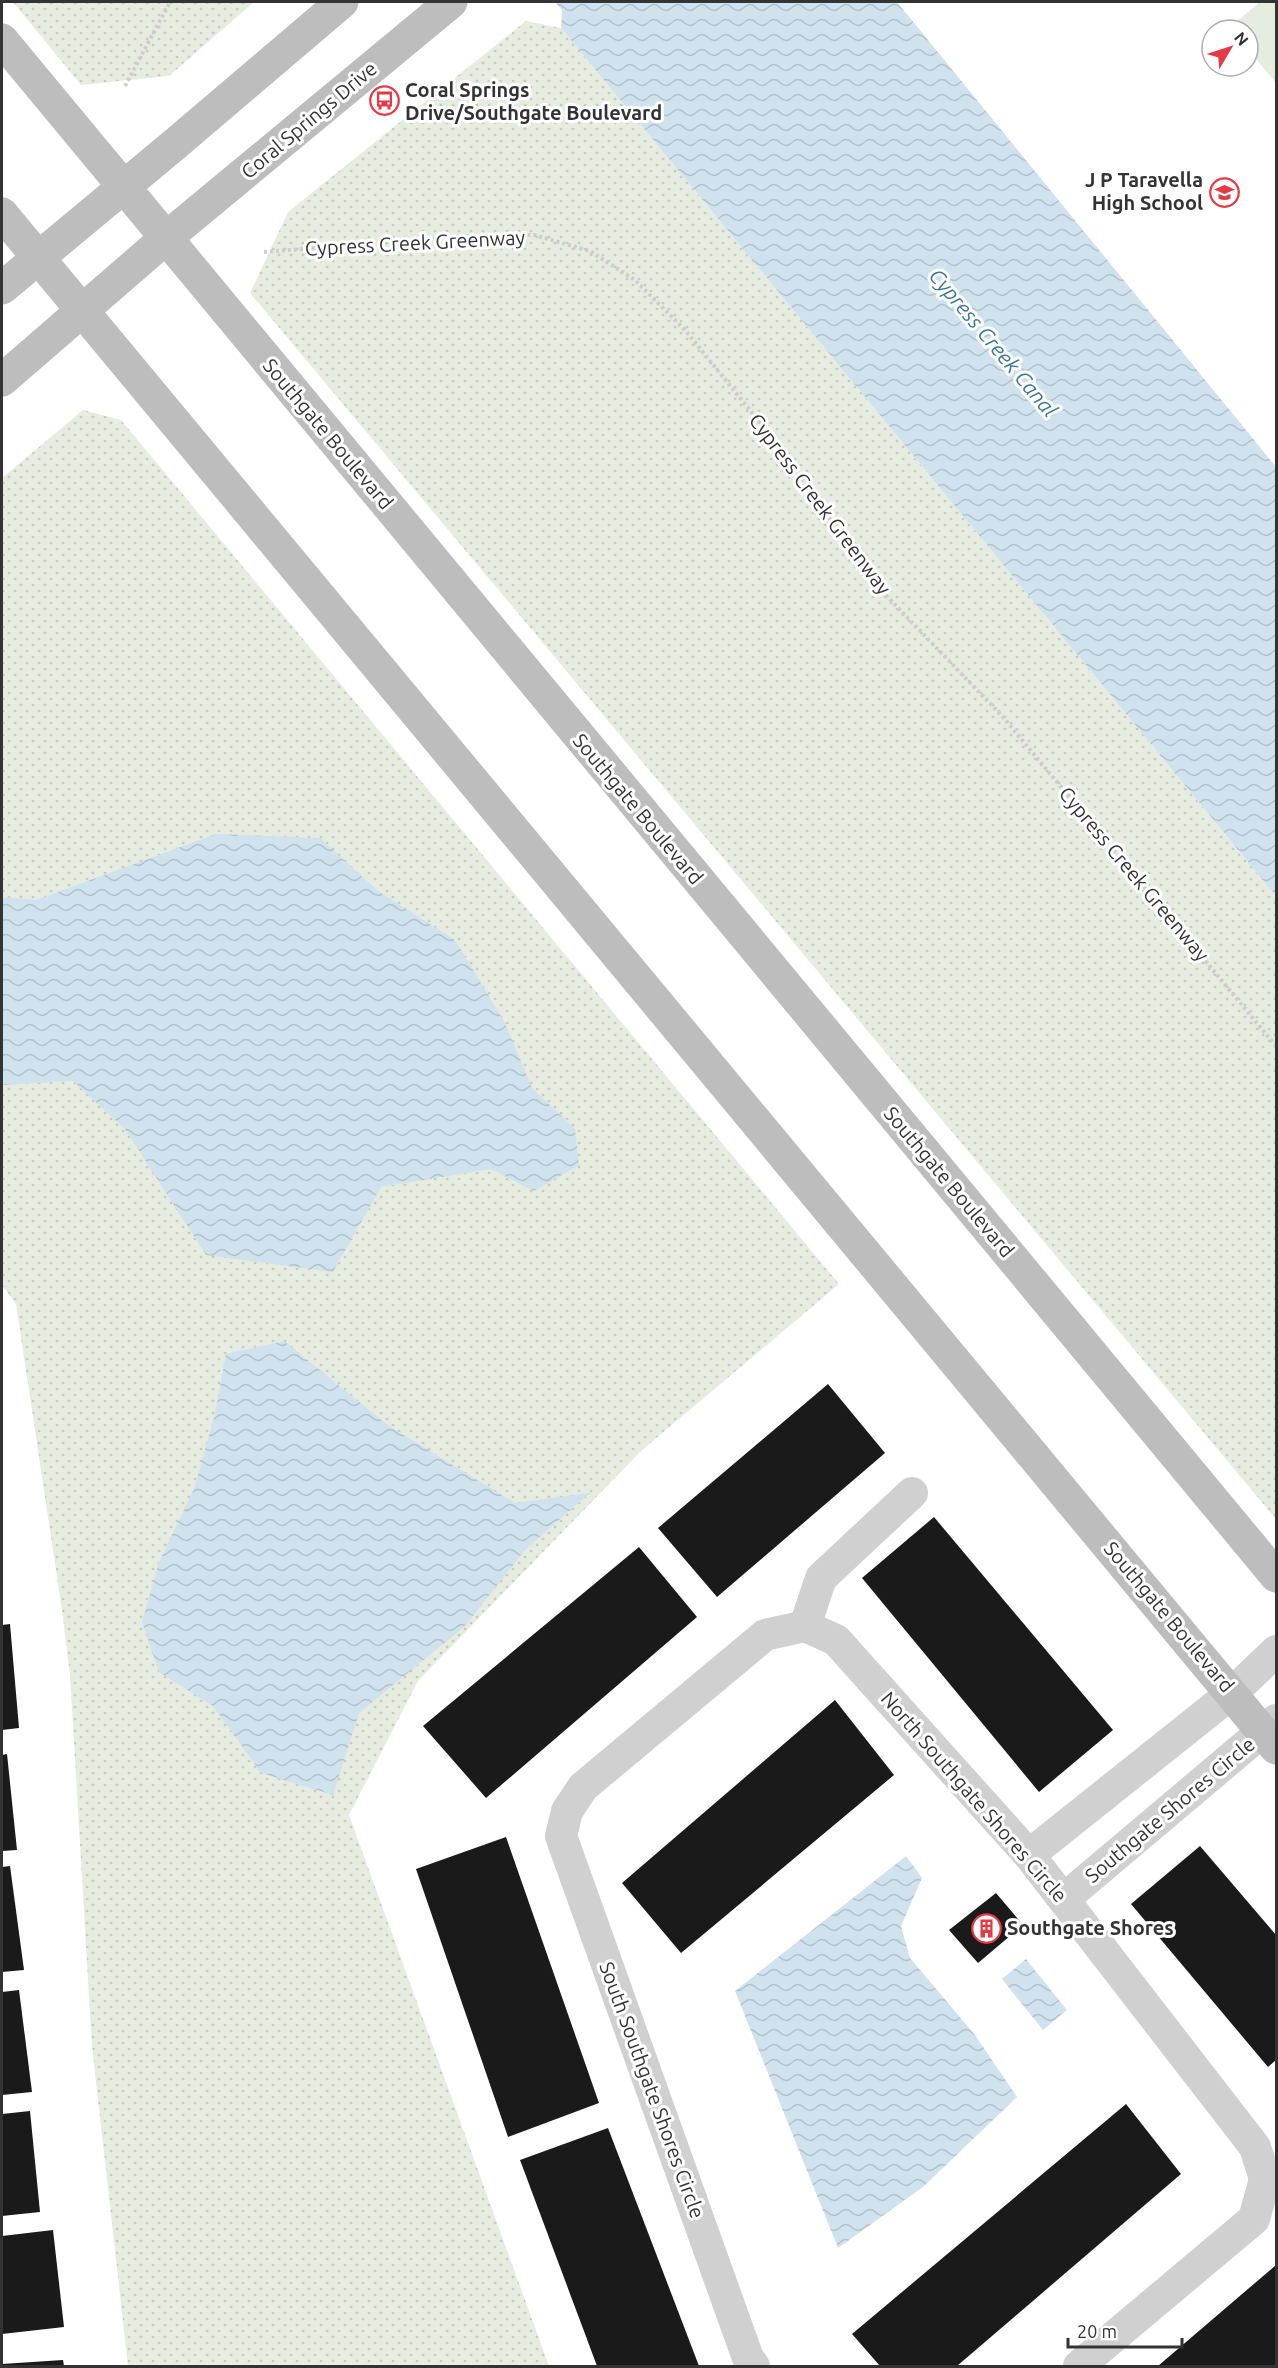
<svg xmlns="http://www.w3.org/2000/svg" width="1278" height="2368" font-family="Ubuntu,sans-serif">
<style>
.grass{fill:url(#grass-dots)}
.pitch{fill:#e6ecdf}
.water{fill:url(#water-waves)}
.building{fill:#1a1a1a}
.lines{fill:none;stroke-linecap:round;stroke-linejoin:round}
.path{stroke:#cdcdcd;stroke-width:4;stroke-dasharray:3 3;stroke-linecap:butt}
.minor{stroke:#d0d0d0;stroke-width:32}
.secondary{stroke:#bdbdbd;stroke-width:33}
.labels{text-anchor:middle;stroke-width:6;stroke-linejoin:round;paint-order:stroke}
.poi-label{font-size:20px;font-weight:bold;fill:#333;stroke:#fff;text-anchor:start}
.street-label{font-size:20px;fill:#333;stroke:#fff}
.water-label{font-size:21px;font-style:italic;fill:#3f7597;stroke:#fff}
</style>
<defs>
<pattern id="grass-dots" width="8" height="8" patternUnits="userSpaceOnUse" patternTransform="scale(1.5)"><rect width="8" height="8" fill="#e6ecdf"/><path d="M2 2h.1M6 6h.1" fill="none" stroke="#c6cbc0" stroke-width="1.8" stroke-linecap="round"/></pattern>
<pattern id="water-waves" width="16" height="10" patternUnits="userSpaceOnUse" patternTransform="scale(1.5)"><rect width="16" height="10" fill="#cfe2ee"/><path d="M0 5q4-4 8 0t8 0" fill="none" stroke="#b2c2cd"/></pattern>
</defs>
<rect width="100%" height="100%" fill="#fff"/>
<!-- grass -->
<g class="grass">
<path d="M 13,2 L 254,2 L 169,76 L 81,85 Z"/>
<path d="M 526,21 L 561,28 L 1276,896 L 1276,1519 L 250,293 L 288,212 Z"/>
<path d="M 83,410 L 121,420 L 839,1284 L 641,1451 L 418,1681 L 349,1815 L 549,2366 L 128,2366 L 92,2046 L 70,1675 L 62,1610 L 16,1304 L 2,1285 L 2,478 Z"/>
</g>
<!-- pitch -->
<path class="pitch" d="M 1260,2 L 1276,2 L 1276,83 L 1248,49 L 1248,30 L 1232,30 L 1230,27 Z"/>
<!-- water -->
<g class="water">
<path d="M 555,2 L 897,2 L 1276,467 L 1276,896 L 561,28 L 562,10 Z"/>
<path d="M 216,834 L 320,838 L 378,891 L 455,940 L 504,1021 L 532,1088 L 575,1129 L 579,1165 L 534,1191 L 491,1169 L 381,1187 L 333,1272 L 206,1255 L 125,1129 L 73,1081 L 2,1085 L 2,897 L 36,900 Z"/>
<path d="M 284,1341 L 389,1426 L 515,1503 L 590,1493 L 525,1550 L 465,1626 L 359,1713 L 333,1795 L 261,1773 L 213,1706 L 159,1672 L 142,1622 L 159,1562 L 194,1489 L 215,1414 L 226,1354 Z"/>
<path d="M 906,1856 L 922,1878 L 901,1926 L 910,1958 L 975,2035 L 1017,2097 L 923,2187 L 838,2248 L 735,1991 Z"/>
<path d="M 1026,1959 L 1067,2010 L 1043,2030 L 1002,1979 Z"/>
</g>
<!-- building -->
<g class="building">
<path d="M 828,1384 L 885,1453 L 717,1597 L 658,1528 Z"/>
<path d="M 934,1517 L 1113,1730 L 1039,1792 L 862,1578 Z"/>
<path d="M 639,1547 L 697,1617 L 486,1798 L 423,1726 Z"/>
<path d="M 10,1624 L 19,1728 L 2,1730 L 2,1625 Z"/>
<path d="M 835,1700 L 894,1775 L 681,1953 L 622,1883 Z"/>
<path d="M 7,1754 L 17,1850 L 2,1851 L 2,1755 Z"/>
<path d="M 506,1837 L 599,2103 L 508,2137 L 416,1869 Z"/>
<path d="M 1200,1846 L 1276,1935 L 1276,2060 L 1268,2067 L 1131,1904 Z"/>
<path d="M 10,1866 L 24,1970 L 2,1972 L 2,1867 Z"/>
<path d="M 996,1893 L 1023,1925 L 978,1963 L 949,1930 Z"/>
<path d="M 19,1990 L 32,2092 L 2,2095 L 2,1992 Z"/>
<path d="M 1126,2104 L 1181,2174 L 957,2366 L 880,2366 L 852,2334 Z"/>
<path d="M 30,2111 L 40,2212 L 2,2216 L 2,2114 Z"/>
<path d="M 608,2128 L 699,2366 L 597,2366 L 520,2160 Z"/>
<path d="M 53,2230 L 64,2327 L 2,2334 L 2,2236 Z"/>
<path d="M 1276,2265 L 1276,2366 L 1158,2366 Z"/>
<path d="M 63,2360 L 64,2366 L 2,2366 L 2,2364 Z"/>
</g>
<g class="lines">
<!-- path -->
<g class="path">
<path d="M 125,86 L 170,2"/>
<path d="M 264,252 L 467,236 L 534,235 L 590,251 L 635,280 L 685,330 L 779,446 L 876,585 L 1003,717 L 1276,1046"/>
</g>
<!-- minor -->
<g class="minor">
<path d="M 805,1626 L 836,1640 L 1029,1855 L 1255,2147 L 1265,2179 L 1276,2183"/>
<path d="M 1029,1855 L 1232,1693 L 1276,1651"/>
<path d="M 1064,1899 L 1276,1720"/>
<path d="M 754,2366 L 748,2358 L 561,1836 L 567,1811 L 583,1787 L 765,1635 L 805,1626 L 821,1578 L 912,1493"/>
<path d="M 1079,2366 L 1254,2219 L 1265,2179"/>
</g>
<!-- secondary -->
<g class="secondary">
<path d="M 2,40 L 1276,1576"/>
<path d="M 2,214 L 1276,1748"/>
<path d="M 2,288 L 174,145 L 342,2"/>
<path d="M 2,380 L 166,238 L 451,2"/>
</g>
</g>
<!-- icons -->
<defs>
<symbol id="bus-ring" viewBox="-11 -11 22 22"><circle r="9.5" fill="#fff" stroke="#e63946" stroke-width="1.5"/><path d="M-5-6H5V4H4V6H2V4H-2V6H-4V4H-5ZM-3.5-4V0h7V-4ZM-3.5 1.2v1.5H-2V1.2ZM2 1.2v1.5H3.5V1.2Z" fill="#e63946"/></symbol>
<symbol id="school-ring" viewBox="-11 -11 22 22"><circle r="9.5" fill="#fff" stroke="#e63946" stroke-width="1.5"/><path d="M0-5L7-2L0 1L-7-2ZM-4 1L0 2.5L4 1V4Q0 6-4 4Z" fill="#e63946"/></symbol>
<symbol id="building-ring" viewBox="-11 -11 22 22"><circle r="9.5" fill="#fff" stroke="#e63946" stroke-width="1.5"/><path d="M-4-6H4V6H1V3H-1V6H-4ZM-2.5-4.3h1.7v1.8h-1.7ZM.8-4.3h1.7v1.8H.8ZM-2.5-1h1.7V.8h-1.7ZM.8-1h1.7V.8H.8Z" fill="#e63946"/></symbol>
</defs>
<g fill-rule="evenodd">
<use href="#bus-ring" x="368" y="84" width="33" height="33"/>
<use href="#school-ring" x="1208" y="176" width="33" height="33"/>
<use href="#building-ring" x="970" y="1912" width="33" height="33"/>
</g>
<g class="labels">
<!-- poi labels -->
<g class="poi-label">
<text x="405" y="97">Coral Springs<tspan x="405" dy="23">Drive/Southgate Boulevard</tspan></text>
<text x="1203" y="187" text-anchor="end">J P Taravella<tspan x="1203" dy="23">High School</tspan></text>
<text x="1007" y="1935">Southgate Shores</text>
</g>
<!-- street labels -->
<g class="street-label">
<text transform="translate(309 120) rotate(-40)" y="7">Coral Springs Drive</text>
<text transform="translate(415 243) rotate(-3)" y="7">Cypress Creek Greenway</text>
<text transform="translate(328 434) rotate(50)" y="7">Southgate Boulevard</text>
<text transform="translate(820 504) rotate(53)" y="7">Cypress Creek Greenway</text>
<text transform="translate(638 809) rotate(50)" y="7">Southgate Boulevard</text>
<text transform="translate(1134 874) rotate(50)" y="7">Cypress Creek Greenway</text>
<text transform="translate(949 1182) rotate(50)" y="7">Southgate Boulevard</text>
<text transform="translate(1169 1617) rotate(50)" y="7">Southgate Boulevard</text>
<text transform="translate(974 1797) rotate(49)" y="7">North Southgate Shores Circle</text>
<text transform="translate(1170 1810) rotate(-40)" y="7">Southgate Shores Circle</text>
<text transform="translate(652 2090) rotate(70)" y="7">South Southgate Shores Circle</text>
</g>
<!-- water labels -->
<g class="water-label">
<text transform="translate(993 343) rotate(50)" y="7">Cypress Creek Canal</text>
</g>
</g>
<!-- border -->
<rect width="1278" height="2368" fill="none" stroke="#333333" stroke-width="6"/>
<!-- north arrow -->
<g transform="translate(1230 48) rotate(51)"><circle r="28" fill="#ffffff" stroke="#adadad" stroke-width="1.5"/>
<path d="M0-4.5L10 22L0 15L-10 22Z" fill="#e63946"/>
<text y="-9" font-size="16" font-weight="bold" text-anchor="middle" fill="#333333">N</text>
</g>
<!-- scale -->
<path d="M1068 2338v9h114v-9" fill="none" stroke="#333333" stroke-width="3"/>
<text x="1077" y="2338" font-size="18" fill="#333333" stroke="#ffffff" stroke-width="4.5" paint-order="stroke">20 m</text>
</svg>
